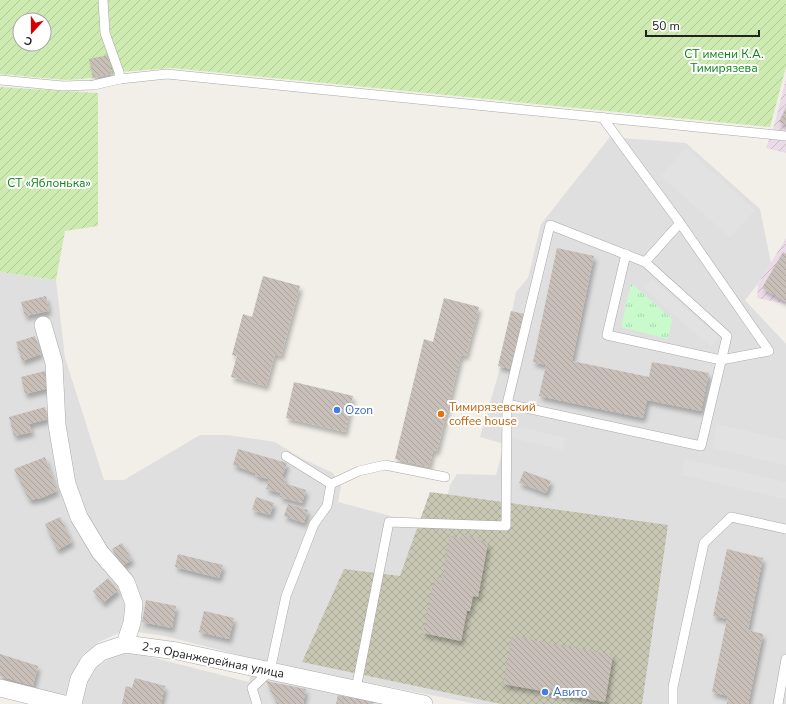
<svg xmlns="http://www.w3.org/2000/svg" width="786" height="704" font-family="'Nunito Sans',sans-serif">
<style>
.residential{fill:#e0dfdf}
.industrial{fill:url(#industrial-furrows)}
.construction{fill:url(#construction-cross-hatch)}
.park{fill:url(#park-tufts)}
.garden{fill:url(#garden-furrows);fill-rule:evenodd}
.parking{fill:#e2e2e2}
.building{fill:url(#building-back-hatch);filter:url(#shadow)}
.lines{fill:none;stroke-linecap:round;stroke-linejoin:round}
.lane-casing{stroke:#a9a9a9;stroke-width:10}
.street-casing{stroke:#a9a9a9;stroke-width:18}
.lane{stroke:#fff;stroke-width:9}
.street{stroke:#fff;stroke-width:17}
.shop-dot{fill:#3f7fe0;stroke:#fff;stroke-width:1.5}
.food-dot{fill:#e8710a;stroke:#fff;stroke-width:1.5}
.labels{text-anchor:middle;stroke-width:4;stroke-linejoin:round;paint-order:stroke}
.park-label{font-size:12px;fill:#0c8416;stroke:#fff}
.food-label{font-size:12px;fill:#c56008;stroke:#fff;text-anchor:start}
.shop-label{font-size:12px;fill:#366cbe;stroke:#fff;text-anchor:start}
.street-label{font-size:12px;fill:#222;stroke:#fff}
</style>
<defs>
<pattern id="industrial-furrows" width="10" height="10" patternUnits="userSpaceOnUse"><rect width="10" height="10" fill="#ebdbe8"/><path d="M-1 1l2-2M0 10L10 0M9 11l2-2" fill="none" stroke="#c9bcc7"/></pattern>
<pattern id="construction-cross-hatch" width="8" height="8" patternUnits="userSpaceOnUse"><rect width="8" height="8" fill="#c7c7b4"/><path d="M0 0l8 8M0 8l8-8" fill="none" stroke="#abab9a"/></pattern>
<pattern id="park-tufts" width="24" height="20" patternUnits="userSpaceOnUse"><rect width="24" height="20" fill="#c8facc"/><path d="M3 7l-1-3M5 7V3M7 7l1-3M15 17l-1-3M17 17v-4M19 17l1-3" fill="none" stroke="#acd6af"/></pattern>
<pattern id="garden-furrows" width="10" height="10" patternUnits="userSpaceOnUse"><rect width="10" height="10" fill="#cdebb0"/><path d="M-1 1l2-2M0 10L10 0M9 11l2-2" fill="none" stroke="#b0c997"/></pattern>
<pattern id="building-back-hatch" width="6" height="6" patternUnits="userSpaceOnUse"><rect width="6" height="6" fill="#c7bfb8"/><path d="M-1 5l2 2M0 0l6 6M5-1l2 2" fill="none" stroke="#aba49e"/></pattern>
<filter id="shadow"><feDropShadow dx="2.5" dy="4.5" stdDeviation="2" flood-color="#0004"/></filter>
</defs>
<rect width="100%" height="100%" fill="#f2efe9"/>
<!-- residential -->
<g class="residential">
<path d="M 610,137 L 686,143 L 760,209 L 771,263 L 758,284 L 745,300 L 786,344 L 786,704 L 477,704 L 282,666 L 165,636 L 137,632 L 119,633 L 99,642 L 82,655 L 73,676 L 66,702 L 0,684 L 0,272 L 56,280 L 65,358 L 104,480 L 124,480 L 200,435 L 228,435 L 275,442 L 301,458 L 333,473 L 341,486 L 338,502 L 440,529 L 450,485 L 457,474 L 496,475 L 504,444 L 480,437 L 501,365 L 516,292 L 528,278 L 541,224 Z"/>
<path d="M 127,651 L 249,682 L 251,672 L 405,704 L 81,704 L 87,682 L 96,668 L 109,659 Z"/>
</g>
<!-- industrial -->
<g class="industrial">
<path d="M 786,79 L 786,153 L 766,148 L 774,126 Z"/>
<path d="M 786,238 L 786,304 L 757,298 L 758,284 Z"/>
</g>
<!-- construction -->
<path class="construction" d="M 430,492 L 668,525 L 642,704 L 501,704 L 302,662 L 344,569 L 400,576 Z"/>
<!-- park -->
<path class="park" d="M 631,283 L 672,319 L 668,339 L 621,327 Z"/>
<!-- garden -->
<g class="garden">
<path d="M 0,0 L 786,0 L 786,67 L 770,127 L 172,68 L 120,72 L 93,78 L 66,80 L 0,74 ZM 20,20 L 44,20 L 44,44 L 20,44 Z"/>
<path d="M 0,87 L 98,93 L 98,226 L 65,231 L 56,280 L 0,272 Z"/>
</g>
<!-- parking -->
<g class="parking">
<path d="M 686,147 L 755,210 L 730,238 L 661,176 Z"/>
<path d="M 651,279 L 719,337 L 711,347 L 643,288 Z"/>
<path d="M 717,424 L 786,440 L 786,465 L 712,448 Z"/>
<path d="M 510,425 L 566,438 L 563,450 L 507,437 Z"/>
<path d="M 685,459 L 786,482 L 786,499 L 681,475 Z"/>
</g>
<!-- building -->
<g class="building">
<path d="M 108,55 L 112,74 L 93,78 L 89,59 Z"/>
<path d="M 786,107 L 786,125 L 779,122 Z"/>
<path d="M 557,248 L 594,256 L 572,361 L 649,377 L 652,362 L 709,373 L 701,411 L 647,400 L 643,418 L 539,396 L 546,365 L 533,362 Z"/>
<path d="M 783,252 L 786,254 L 786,302 L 762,288 Z"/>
<path d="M 263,276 L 300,286 L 281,356 L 275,354 L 266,386 L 231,377 L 237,356 L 232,355 L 243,314 L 252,317 Z"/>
<path d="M 46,296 L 49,311 L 25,316 L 21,302 Z"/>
<path d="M 444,298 L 479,307 L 466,356 L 461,355 L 437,451 L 433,450 L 429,467 L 395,459 L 424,339 L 433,342 Z"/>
<path d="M 511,311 L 524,314 L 511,369 L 498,366 Z"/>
<path d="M 35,336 L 41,354 L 22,361 L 16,342 Z"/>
<path d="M 45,371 L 49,388 L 25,394 L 21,377 Z"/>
<path d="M 294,382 L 353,396 L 345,432 L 286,418 Z"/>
<path d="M 45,407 L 48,419 L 29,424 L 32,432 L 14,436 L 9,417 Z"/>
<path d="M 238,449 L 287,463 L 282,477 L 286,479 L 284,483 L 306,490 L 302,503 L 280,497 L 281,493 L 266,489 L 269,479 L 255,476 L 255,473 L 233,465 Z"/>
<path d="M 45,457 L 57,491 L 41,498 L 29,500 L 14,469 Z"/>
<path d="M 524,471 L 551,481 L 546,493 L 519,483 Z"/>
<path d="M 256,497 L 274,503 L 270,515 L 252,510 Z"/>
<path d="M 288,504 L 308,510 L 304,523 L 284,516 Z"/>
<path d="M 60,517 L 72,542 L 57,550 L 45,524 Z"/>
<path d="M 462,534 L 478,538 L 478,541 L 488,543 L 478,597 L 473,596 L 470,611 L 467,611 L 461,641 L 423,633 L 434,578 L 442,580 L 450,536 L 461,538 Z"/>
<path d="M 122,543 L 132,560 L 122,566 L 112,549 Z"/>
<path d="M 727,549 L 763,558 L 748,630 L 763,634 L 748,704 L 727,704 L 728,696 L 712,692 L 727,619 L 713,616 Z"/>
<path d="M 178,554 L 223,565 L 219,578 L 175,567 Z"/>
<path d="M 108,578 L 118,590 L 103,603 L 93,591 Z"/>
<path d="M 146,600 L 176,606 L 172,628 L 142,622 Z"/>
<path d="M 204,611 L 234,618 L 229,639 L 199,632 Z"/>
<path d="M 512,636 L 613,655 L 605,702 L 503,684 Z"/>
<path d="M 0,654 L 38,666 L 33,686 L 0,676 Z"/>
<path d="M 135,678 L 165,686 L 161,704 L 122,704 L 126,686 L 132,688 Z"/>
<path d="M 266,681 L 306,689 L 303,704 L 277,704 Z"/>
<path d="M 338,695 L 375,702 L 372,704 L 336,704 Z"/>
</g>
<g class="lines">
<defs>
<g id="lane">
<path d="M 103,0 L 105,33 L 119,72 L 120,79"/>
<path d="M 0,80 L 63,86 L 94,85 L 120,79 L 167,74 L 786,136"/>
<path d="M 602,117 L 680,223 L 769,351 L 721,360 L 607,335 L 626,254"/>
<path d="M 645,262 L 680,223"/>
<path d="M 286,456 L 331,484"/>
<path d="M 356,689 L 389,522 L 506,526 L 507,404 L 701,446 L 727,336 L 645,262 L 550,225 L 507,404"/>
<path d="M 257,704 L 252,688 L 270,671 L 286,596 L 314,524 L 327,506 L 331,484 L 359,471 L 385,465 L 445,477"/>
<path d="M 673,704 L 673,687 L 704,543 L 731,517 L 786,529"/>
<path d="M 778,704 L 786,659"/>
</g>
<g id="street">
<path d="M 43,325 L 54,363 L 57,425 L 67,484 L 79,517 L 100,552 L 126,582 L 134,604 L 132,623 L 125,644"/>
<path d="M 0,688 L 64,704"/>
<path d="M 73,704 L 79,679 L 89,662 L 101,652 L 125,644 L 177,651 L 424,704"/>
</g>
</defs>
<!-- lane casing -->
<use href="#lane" class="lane-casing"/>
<!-- street casing -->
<use href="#street" class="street-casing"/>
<!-- lane -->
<use href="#lane" class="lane"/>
<!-- street -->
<use href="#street" class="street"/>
</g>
<!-- markers -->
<g class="shop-dot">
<circle cx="337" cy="410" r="4"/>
<circle cx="545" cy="692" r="4"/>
</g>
<circle class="food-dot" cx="441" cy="414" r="4"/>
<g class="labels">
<!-- park labels -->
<g class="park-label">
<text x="724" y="58">СТ имени К.А.<tspan x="724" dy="14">Тимирязева</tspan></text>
<text x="49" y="187">СТ «Яблонька»</text>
</g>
<!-- food labels -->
<g class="food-label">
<text x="449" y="411">Тимирязевский<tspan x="449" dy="14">coffee house</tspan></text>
</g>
<!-- shop labels -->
<g class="shop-label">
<text x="345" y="414">Ozon</text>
<text x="553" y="696">Авито</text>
</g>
<!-- street labels -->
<g class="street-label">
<text transform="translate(213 660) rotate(11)" y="4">2-я Оранжерейная улица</text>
</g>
</g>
<!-- north arrow -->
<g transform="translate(32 32) rotate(201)"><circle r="19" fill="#ffffff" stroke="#a7a7a7"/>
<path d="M0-3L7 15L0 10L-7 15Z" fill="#d40000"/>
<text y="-6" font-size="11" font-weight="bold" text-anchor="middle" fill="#222222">С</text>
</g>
<!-- scale -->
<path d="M646 30v6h113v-6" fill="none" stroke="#222222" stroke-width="2"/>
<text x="652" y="30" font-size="12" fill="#222222" stroke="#ffffff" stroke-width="3" paint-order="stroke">50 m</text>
</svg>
